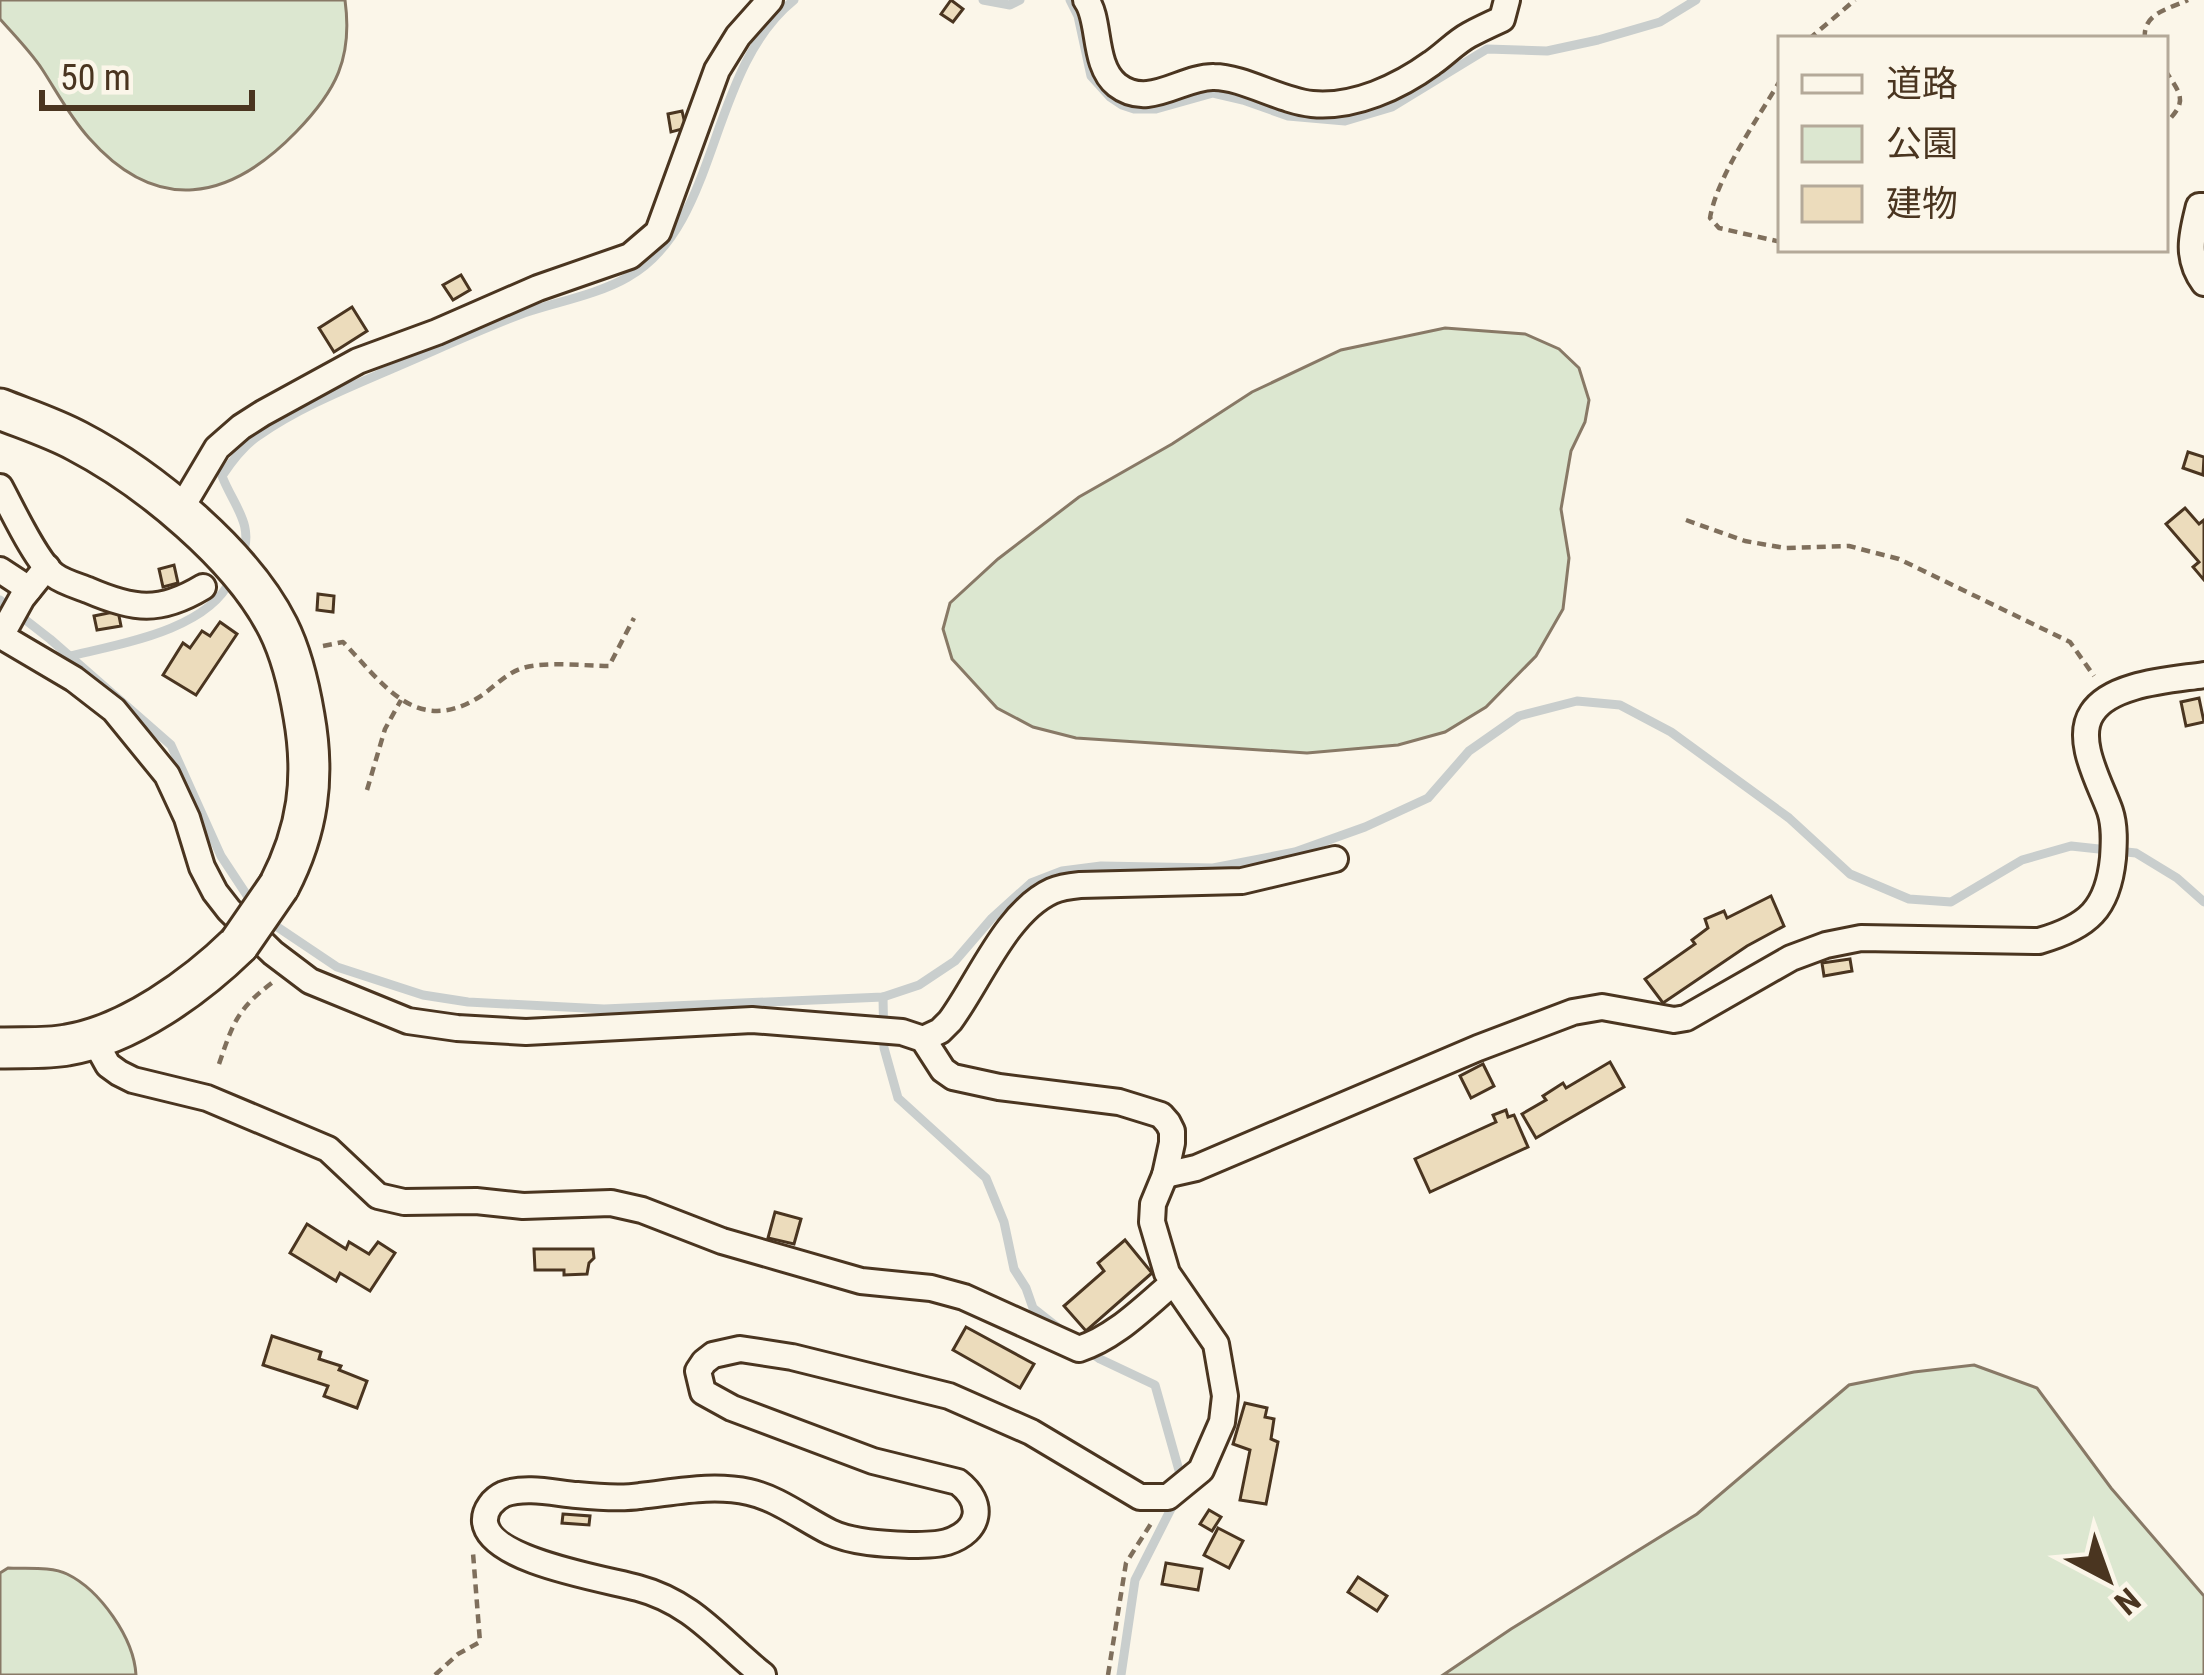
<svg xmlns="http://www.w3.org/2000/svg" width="2204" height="1675" font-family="'Roboto Condensed','Noto Sans JP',sans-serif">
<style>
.green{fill:#dce7d0;stroke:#887966;stroke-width:3}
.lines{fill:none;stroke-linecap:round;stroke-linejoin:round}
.stream{stroke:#c9cecd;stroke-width:9}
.building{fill:#ecdcbc;stroke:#4a3520;stroke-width:3}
.minor-casing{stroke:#4a3520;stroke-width:30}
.primary-casing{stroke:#4a3520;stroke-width:45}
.path{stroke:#7f6f5c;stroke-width:4.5;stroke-dasharray:9 6;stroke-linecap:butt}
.minor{stroke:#fbf6e9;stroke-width:24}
.primary{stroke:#fbf6e9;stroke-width:39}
.primary-bridge-casing{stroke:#4a3520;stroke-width:45;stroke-linecap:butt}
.primary-bridge{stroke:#fbf6e9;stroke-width:39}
</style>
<rect width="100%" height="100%" fill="#fbf6e9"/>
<!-- green -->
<g class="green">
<path d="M 0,0 L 345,0 C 353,58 336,91 296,132 C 229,201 157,215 89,138 C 70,117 57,92 42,69 C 30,51 14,35 0,19 Z"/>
<path d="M 1445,328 L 1525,334 L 1559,349 L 1579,368 L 1589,400 L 1585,422 L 1571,451 L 1561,509 L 1569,558 L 1563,609 L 1536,656 L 1486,707 L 1445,732 L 1398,745 L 1307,753 L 1076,738 L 1033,727 L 997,708 L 952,659 L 943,629 L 950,603 L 998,559 L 1079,497 L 1172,444 L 1252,392 L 1341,350 Z"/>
<path d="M 1974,1365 L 2037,1388 L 2111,1488 L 2204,1596 L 2204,1675 L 1443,1675 L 1511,1629 L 1697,1514 L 1849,1385 L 1914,1372 Z"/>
<path d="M 8,1568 C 25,1569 52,1566 67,1574 C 100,1590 134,1638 136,1675 L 0,1675 L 0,1573 Z"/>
</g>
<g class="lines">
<!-- stream -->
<g class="stream">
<path d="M 983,0 L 1010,5 L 1020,0"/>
<path d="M 1070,0 L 1078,16 L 1091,76 L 1110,97 L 1122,105 L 1134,109 L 1156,109 L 1213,93 L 1243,100 L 1288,116 L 1345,121 L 1392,107 L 1487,49 L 1547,51 L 1598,40 L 1660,22 L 1696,0"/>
<path d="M 241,558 C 256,526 233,505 222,476 C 232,461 243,446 258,436 C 298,408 345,389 389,370 C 434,351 479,330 524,313 C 557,302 599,294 628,277 C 720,226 707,70 794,0"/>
<path d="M 0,600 L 50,639 L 171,745 L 221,856 L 254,906"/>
<path d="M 70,656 C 120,644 208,630 231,579"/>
<path d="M 270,922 L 337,967 L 423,995 L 468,1002 L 604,1009 L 883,997 L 919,985 L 955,961 L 992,918 L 1031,883 L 1062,871 L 1101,866 L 1213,868 L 1295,852 L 1365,827 L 1428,798 L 1469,751 L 1519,716 L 1577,701 L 1620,705 L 1671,732 L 1789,818 L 1850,874 L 1909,899 L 1951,902 L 2022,860 L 2071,846 L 2136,853 L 2177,878 L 2204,902"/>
<path d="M 883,997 L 884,1048 L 898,1098 L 986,1178 L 1004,1222 L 1014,1269 L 1026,1288 L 1033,1308 L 1061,1330"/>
<path d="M 1089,1351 L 1100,1359 L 1155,1385 L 1182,1481"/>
<path d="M 1121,1675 L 1135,1580 L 1177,1497"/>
</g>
</g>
<!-- building -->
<g class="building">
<path d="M 951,0 L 963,9 L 953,22 L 941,14 Z"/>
<path d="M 682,111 L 686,128 L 671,132 L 668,114 Z"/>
<path d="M 461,275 L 470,290 L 453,300 L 443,285 Z"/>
<path d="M 352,307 L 367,331 L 334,352 L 319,328 Z"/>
<path d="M 2188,452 L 2204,457 L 2203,475 L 2183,468 Z"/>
<path d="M 2185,508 L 2199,524 L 2204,520 L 2204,580 L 2193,567 L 2199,562 L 2166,524 Z"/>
<path d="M 174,565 L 178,583 L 163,587 L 159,569 Z"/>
<path d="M 318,594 L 334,596 L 333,612 L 317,610 Z"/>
<path d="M 118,611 L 121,626 L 97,630 L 94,616 Z"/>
<path d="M 220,622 L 237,634 L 196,695 L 163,675 L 183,643 L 190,648 L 202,631 L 210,636 Z"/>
<path d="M 2199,698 L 2204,722 L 2186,726 L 2181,702 Z"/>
<path d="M 1771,896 L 1784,926 L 1747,946 L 1663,1003 L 1645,979 L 1695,944 L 1692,940 L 1708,928 L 1705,919 L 1724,911 L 1727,918 Z"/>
<path d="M 1850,959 L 1852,971 L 1824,976 L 1822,963 Z"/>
<path d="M 1610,1062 L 1624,1087 L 1536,1138 L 1522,1114 L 1546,1100 L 1543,1096 L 1563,1083 L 1566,1088 Z"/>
<path d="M 1483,1064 L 1494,1086 L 1471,1098 L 1460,1076 Z"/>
<path d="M 1506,1110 L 1508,1117 L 1514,1115 L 1528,1147 L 1430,1192 L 1415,1159 L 1496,1122 L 1493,1115 Z"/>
<path d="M 775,1212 L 801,1219 L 794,1244 L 768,1238 Z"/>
<path d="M 307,1224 L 346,1249 L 349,1242 L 369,1254 L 378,1242 L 395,1253 L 370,1291 L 340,1273 L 336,1281 L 290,1253 Z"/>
<path d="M 1125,1240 L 1152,1273 L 1086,1331 L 1064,1306 L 1104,1271 L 1098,1263 Z"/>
<path d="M 534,1249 L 593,1249 L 594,1258 L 589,1263 L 587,1274 L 564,1275 L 564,1270 L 535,1270 Z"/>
<path d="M 966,1327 L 1034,1364 L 1020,1388 L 953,1350 Z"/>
<path d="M 272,1336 L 321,1352 L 319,1359 L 341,1366 L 339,1370 L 367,1381 L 357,1408 L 324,1396 L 328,1386 L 263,1365 Z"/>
<path d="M 1245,1403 L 1267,1408 L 1265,1417 L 1274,1419 L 1271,1439 L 1278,1442 L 1266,1504 L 1240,1500 L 1250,1450 L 1233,1444 Z"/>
<path d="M 1209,1510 L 1221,1517 L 1212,1531 L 1200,1524 Z"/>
<path d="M 563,1514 L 590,1516 L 589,1525 L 562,1523 Z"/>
<path d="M 1218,1528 L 1243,1541 L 1229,1568 L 1204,1555 Z"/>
<path d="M 1166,1563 L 1202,1569 L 1198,1590 L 1162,1584 Z"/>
<path d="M 1358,1577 L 1387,1596 L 1377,1611 L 1348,1592 Z"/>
</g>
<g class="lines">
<defs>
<g id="minor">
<path d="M 1086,0 C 1101,19 1092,65 1117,85 C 1149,110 1182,76 1214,77 C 1243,77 1281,101 1312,104 C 1354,108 1399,87 1432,63 C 1445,54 1456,42 1469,35 C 1480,29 1491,24 1502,19 L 1507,0"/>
<path d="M 2204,206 L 2199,206 C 2192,234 2185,257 2204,283"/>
<path d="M 0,487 C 12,509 36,561 54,575 C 63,582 78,586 88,590 C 134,610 160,613 203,587"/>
<path d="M 179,512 L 217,448 L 241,427 L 263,413 L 358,361 L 437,332 L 538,288 L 630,256 L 658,232 L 717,70 L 738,36 L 770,0"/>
<path d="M 47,567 L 22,598 L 1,636 L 74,679 L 114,710 L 167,775 L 187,818 L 202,867 L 215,892 L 229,910 L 273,953 L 310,981 L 408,1021 L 457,1028 L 526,1032 L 752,1020 L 902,1032 L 923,1039 L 943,1070 L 953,1077 L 999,1087 L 1119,1102 L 1161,1115 L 1168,1123 L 1172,1131 L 1172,1143 L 1165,1175 L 1153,1204 L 1152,1222 L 1167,1273 L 1216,1344 L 1225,1396 L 1222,1422 L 1201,1470 L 1168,1497 L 1140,1497 L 1031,1432 L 949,1396 L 792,1357 L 740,1349 L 713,1355 L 704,1362 L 698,1371 L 703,1392 L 732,1408 L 873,1461 L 958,1482 C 985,1503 981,1531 947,1542 C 937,1545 921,1545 911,1545 C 885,1544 853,1543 830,1532 C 804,1519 777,1498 749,1492 C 712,1484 677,1492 640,1496 C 620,1499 597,1497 577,1495 C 554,1493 526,1486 504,1494 C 493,1499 484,1510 485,1522 C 489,1561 605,1579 638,1588 C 694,1603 720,1641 763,1675"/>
<path d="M 0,570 L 29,589"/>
<path d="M 93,1038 L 108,1065 L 119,1073 L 133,1080 L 207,1098 L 328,1149 L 378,1196 L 404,1202 L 476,1201 L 523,1206 L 611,1203 L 642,1210 L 722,1241 L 861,1281 L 931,1288 L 964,1297 L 1079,1349 C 1116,1337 1144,1307 1173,1283"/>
<path d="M 923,1039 L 940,1031 L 950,1021 C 979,982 1006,912 1052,891 C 1061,887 1070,886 1080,885 L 1242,881 L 1335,859"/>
<path d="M 1165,1175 L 1196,1168 L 1478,1048 L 1573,1012 L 1602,1007 L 1674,1020 L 1686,1018 L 1791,958 L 1826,945 L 1861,938 L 2039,941 C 2088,927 2108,909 2113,858 C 2114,843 2115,826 2110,811 C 2101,785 2074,740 2092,713 C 2111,683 2172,680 2204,675"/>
</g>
<g id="primary">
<path d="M 0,409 C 25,419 53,428 77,441 C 148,478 242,555 278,627 C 292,655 299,686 304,716 C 315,778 308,830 279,886"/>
<path d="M 0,1048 C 22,1047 46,1049 67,1045 C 129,1035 196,986 239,944"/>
</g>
</defs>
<!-- minor casing -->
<use href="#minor" class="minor-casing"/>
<!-- primary casing -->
<use href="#primary" class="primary-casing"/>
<!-- path -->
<g class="path">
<path d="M 1809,39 L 1855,0"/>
<path d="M 2145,39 C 2142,13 2169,9 2188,0"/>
<path d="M 2165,70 C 2182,96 2188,101 2165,124"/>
<path d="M 1781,79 C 1759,117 1717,176 1710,218 L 1719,228 L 1781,242"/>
<path d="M 1686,520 L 1745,541 L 1785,548 L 1849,546 L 1899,559 L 2070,642 L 2094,676"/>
<path d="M 323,646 L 343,642 C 382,682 414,735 476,699 C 492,690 505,673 523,668 C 546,661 585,666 609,666 L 634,618"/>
<path d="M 367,790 L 385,729 L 401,700"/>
<path d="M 219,1064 C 233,1023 237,1009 273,982"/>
<path d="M 435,1675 L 458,1654 L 480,1642 L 473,1553"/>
<path d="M 1108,1675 L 1126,1563 L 1152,1522"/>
</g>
<!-- minor -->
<use href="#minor" class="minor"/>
<!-- primary -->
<use href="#primary" class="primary"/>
<defs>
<path id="primary-bridge" d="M 239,944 L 279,886"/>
</defs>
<!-- primary-bridge casing -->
<use href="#primary-bridge" class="primary-bridge-casing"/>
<!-- primary-bridge -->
<use href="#primary-bridge" class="primary-bridge"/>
</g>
<!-- legend -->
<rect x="1778" y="36" width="390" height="216" fill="#fbf6e9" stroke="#b4a999" stroke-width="3"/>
<rect x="1802" y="75" width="60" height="18" fill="#fbf6e9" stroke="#b4a999" stroke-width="3"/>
<text x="1886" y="96" font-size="36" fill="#4a3520">道路</text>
<rect x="1802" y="126" width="60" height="36" fill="#dce7d0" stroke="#b4a999" stroke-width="3"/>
<text x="1886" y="156" font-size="36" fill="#4a3520">公園</text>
<rect x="1802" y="186" width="60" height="36" fill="#ecdcbc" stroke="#b4a999" stroke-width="3"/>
<text x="1886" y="216" font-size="36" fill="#4a3520">建物</text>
<!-- north arrow -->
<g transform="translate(2108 1579) rotate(139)" stroke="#fbf6e9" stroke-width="9" paint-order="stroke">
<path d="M0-9L21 45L0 30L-21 45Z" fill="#4a3520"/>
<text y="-18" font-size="33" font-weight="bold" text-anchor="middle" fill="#4a3520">N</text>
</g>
<!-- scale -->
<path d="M42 90v18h210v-18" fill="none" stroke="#4a3520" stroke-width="6"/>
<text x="60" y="90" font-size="36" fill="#4a3520" stroke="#fbf6e9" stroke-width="9" paint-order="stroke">50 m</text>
</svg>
